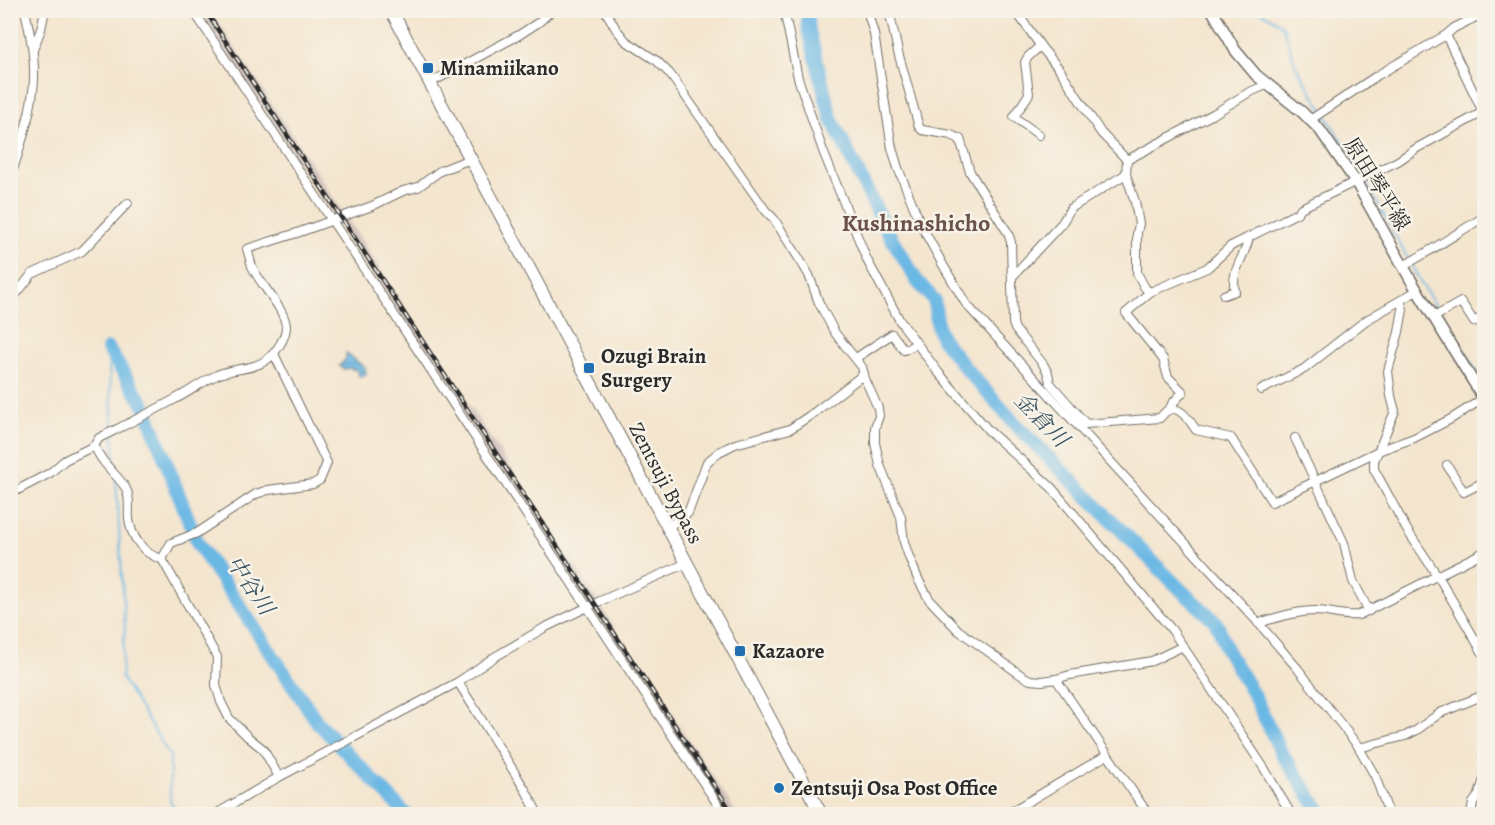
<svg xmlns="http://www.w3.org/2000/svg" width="1495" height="825" font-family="Alegreya,'Noto Serif JP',serif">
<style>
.industrial{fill:#cfc0bb}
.water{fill:url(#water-rules);stroke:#4b7288;stroke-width:1.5}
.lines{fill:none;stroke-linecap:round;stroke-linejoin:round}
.stream{stroke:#6bb8e4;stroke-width:2}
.river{stroke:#6bb8e4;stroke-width:14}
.minor-casing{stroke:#716c64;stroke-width:10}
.major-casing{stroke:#716c64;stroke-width:13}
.highway-casing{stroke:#716c64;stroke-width:14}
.minor{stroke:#fff;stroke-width:8}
.major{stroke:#fff;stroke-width:10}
.highway{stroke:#fff;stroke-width:12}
.rail-casing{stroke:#2b2b2b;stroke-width:4.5}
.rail{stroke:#f7f3e8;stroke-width:2;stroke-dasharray:7;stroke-linecap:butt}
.poi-dot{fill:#1f6fb2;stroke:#f7f3e8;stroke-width:2}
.labels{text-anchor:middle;stroke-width:5;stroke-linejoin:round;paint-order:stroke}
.poi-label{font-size:21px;font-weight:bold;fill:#2b2b2b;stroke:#f7f3e8;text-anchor:start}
.street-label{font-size:21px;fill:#2b2b2b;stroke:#f7f3e8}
.water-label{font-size:22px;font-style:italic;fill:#3e5562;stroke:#f7f3e8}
.quarter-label{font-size:24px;font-weight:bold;fill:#6a524b;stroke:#f7f3e8}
</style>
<defs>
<pattern id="water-rules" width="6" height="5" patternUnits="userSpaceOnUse" patternTransform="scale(1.5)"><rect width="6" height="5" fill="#6bb8e4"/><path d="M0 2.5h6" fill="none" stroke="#5896b9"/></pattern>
</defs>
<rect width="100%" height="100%" fill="#f7f3e8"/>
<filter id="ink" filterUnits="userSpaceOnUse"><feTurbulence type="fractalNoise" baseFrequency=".0167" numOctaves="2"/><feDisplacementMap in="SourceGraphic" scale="12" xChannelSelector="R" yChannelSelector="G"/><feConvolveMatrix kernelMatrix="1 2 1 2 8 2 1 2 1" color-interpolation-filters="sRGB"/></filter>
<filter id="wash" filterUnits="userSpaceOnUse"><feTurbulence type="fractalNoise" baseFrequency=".008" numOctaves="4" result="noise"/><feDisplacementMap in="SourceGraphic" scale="24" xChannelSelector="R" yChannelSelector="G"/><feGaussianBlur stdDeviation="1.35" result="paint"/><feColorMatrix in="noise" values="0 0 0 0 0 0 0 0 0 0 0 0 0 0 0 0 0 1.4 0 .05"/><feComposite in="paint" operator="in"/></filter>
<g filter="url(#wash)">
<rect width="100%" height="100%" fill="#f4e5ce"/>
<!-- industrial -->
<path class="industrial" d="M 199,11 L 211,11 L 737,814 L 729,814 Z"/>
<!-- water -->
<path class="water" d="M 346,353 L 365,368 L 366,374 L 362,377 L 358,374 L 358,370 L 348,368 L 344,369 L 339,366 L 346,359 Z"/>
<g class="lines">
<!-- stream -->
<g class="stream">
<path d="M 1258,10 L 1281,24 L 1284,30 L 1296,66 L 1361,173 L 1421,283 L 1484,383"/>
<path d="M 108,349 L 113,429"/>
<path d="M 113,434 L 116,471"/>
<path d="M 116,479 L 125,628 L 121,677 L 170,756 L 170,800 L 177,814"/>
</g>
<!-- river -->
<g class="river">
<path d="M 807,10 L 809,31 L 831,118 L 885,227 L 917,281 L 934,300 L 938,328 L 942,339 L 967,370 L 1017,426 L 1182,591 L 1214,620 L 1219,628 L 1226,649 L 1253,694 L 1282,754 L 1322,814"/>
<path d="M 108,349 L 144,405 L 198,544 L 318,723 L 406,814"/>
</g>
</g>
</g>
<g filter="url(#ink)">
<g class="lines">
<defs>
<g id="minor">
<path d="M 193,10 L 724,814"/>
<path d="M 605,10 L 616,29 L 626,41 L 657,61 L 670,74 L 766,211 L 774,219 L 800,260 L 809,275 L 819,303 L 835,333 L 862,367 L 865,379 L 878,408 L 879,416 L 875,427 L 875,443 L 880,465 L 901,517 L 904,542 L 909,557 L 918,579 L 929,599 L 958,630 L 1021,675 L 1030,680 L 1042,681 L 1056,679 L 1070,675 L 1152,661 L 1181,647"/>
<path d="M 784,10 L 798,78 L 823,151 L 867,260 L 900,321 L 938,372 L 989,431 L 1051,487 L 1172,630 L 1264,768 L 1291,814"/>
<path d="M 867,10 L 874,34 L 892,148 L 898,168 L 921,225 L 943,265 L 966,304 L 1255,619 L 1298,669 L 1358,746 L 1375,776 L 1389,814"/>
<path d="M 889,10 L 898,52 L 919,127 L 922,130 L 951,135 L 960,139 L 970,172 L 1008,233 L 1011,242 L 1013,323 L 1015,329 L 1043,364 L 1048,373 L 1050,383 L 1086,424 L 1160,418 C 1174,398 1187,416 1196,430 L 1231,438 L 1272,502 L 1378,451 L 1414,438 L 1451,419 L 1484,398"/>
<path d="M 1015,10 L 1042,48 L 1060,70 L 1101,133 L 1127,160"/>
<path d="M 33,50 L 41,29 L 45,10"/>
<path d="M 430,83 L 519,35 L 539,22 L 552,10"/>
<path d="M 1310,120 L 1378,75 L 1446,35 L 1454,28 L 1484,13"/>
<path d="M 1039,135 L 1014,117 L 1029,94 L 1025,62 L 1028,57 L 1040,46"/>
<path d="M 1127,160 L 1126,174 L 1135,202 L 1139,224 L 1137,233 L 1137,273 L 1145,288 L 1150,292 L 1207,268 L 1231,246 L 1297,213 L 1301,208 L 1398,161 L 1417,148 L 1483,112 L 1446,35"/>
<path d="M 1127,160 L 1215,113 L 1248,93 L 1268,84"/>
<path d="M 10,179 C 20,147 32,113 34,80 C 35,57 30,33 25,10"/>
<path d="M 1403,266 C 1431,251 1457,233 1484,217"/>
<path d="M 1012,277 L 1062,223 L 1071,208 L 1126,174"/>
<path d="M 1150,292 L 1126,313 L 1163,359 L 1168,377 L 1183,392 L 1172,404 L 1170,408"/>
<path d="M 1224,295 L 1235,291 C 1230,270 1246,256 1249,237"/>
<path d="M 1400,301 L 1403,309 L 1399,332 L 1388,371 L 1391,396 L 1395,411 L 1374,461 L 1374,469 L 1407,530 L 1441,581 L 1484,655"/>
<path d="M 10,302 L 32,274 L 82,251 L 128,203"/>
<path d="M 1434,317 L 1461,302 L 1474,322 L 1484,316"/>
<path d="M 856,358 L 892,334 L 904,350 L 916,344"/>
<path d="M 1261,390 L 1304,369 L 1365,321 L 1418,290"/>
<path d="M 1295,438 L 1344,543 L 1353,581 L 1369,611"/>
<path d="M 94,446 C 97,451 100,457 104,462 C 110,470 119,478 125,487 C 131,496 128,508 129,519 C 131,537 144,555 162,559 L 217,657 L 216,685 L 221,702 L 229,718 L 248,737 L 263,749 L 279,777"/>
<path d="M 1447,465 L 1464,492 L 1480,484 L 1484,484"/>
<path d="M 10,494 L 50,473 L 65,460 L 94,446 L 99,438 C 125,425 152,412 177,398 C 191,391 203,381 217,375 C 232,368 252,370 265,361 C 275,354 286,339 286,326 C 284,307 259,284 252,266 C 250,261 249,254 247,249 L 297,233 L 372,206 L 403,191 L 418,187 L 440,171 L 470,159"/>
<path d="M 668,527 L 688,513 L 707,462 L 719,452 L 735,444 L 790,429 L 815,412 L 864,374"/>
<path d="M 162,559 L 171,543 L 197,533 L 256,494 L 268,490 L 313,484 L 320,480 L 327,463 L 274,354"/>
<path d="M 1258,623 C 1276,618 1296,611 1315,611 C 1330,611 1344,617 1359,615 L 1484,552"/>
<path d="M 1056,679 L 1148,814"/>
<path d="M 458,682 L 526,791 L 538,814"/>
<path d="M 1359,748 L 1405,736 L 1417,730 L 1440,713 L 1484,695"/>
<path d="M 216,814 L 279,777 L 458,682 L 493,658 L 544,628 L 598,602 L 687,563"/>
<path d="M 1007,814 L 1107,755"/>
<path d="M 1471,814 L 1473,803 L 1479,795 L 1484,779"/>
</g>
<path id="major" d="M 1212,10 L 1235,50 L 1256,75 L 1302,112 L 1320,130 L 1356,182 L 1412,282 L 1484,399"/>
<path id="highway" d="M 391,10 L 821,814"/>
</defs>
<!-- minor casing -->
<use href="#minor" class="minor-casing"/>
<!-- major casing -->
<use href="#major" class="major-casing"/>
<!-- highway casing -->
<use href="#highway" class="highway-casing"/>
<!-- minor -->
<use href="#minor" class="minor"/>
<!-- major -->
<use href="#major" class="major"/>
<!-- highway -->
<use href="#highway" class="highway"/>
<defs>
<path id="rail" d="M 205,10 L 733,814"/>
</defs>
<!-- rail casing -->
<use href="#rail" class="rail-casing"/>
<!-- rail -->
<use href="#rail" class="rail"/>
</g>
</g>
<!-- markers -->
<g class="poi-dot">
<rect x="422" y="62" width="12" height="12" rx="3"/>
<rect x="583" y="362" width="12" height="12" rx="3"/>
<rect x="734" y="645" width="12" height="12" rx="3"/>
<circle cx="779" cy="788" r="6"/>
</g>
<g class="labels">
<!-- poi labels -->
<g class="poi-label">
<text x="440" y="75">Minamiikano</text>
<text x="601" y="363">Ozugi Brain<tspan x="601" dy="24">Surgery</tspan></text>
<text x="752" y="658">Kazaore</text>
<text x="791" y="795">Zentsuji Osa Post Office</text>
</g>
<!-- street labels -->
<g class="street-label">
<text transform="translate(1377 184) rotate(58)" y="7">原田琴平線</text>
<text transform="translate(666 483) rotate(62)" y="7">Zentsuji Bypass</text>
</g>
<!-- water labels -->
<g class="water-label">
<text transform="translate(1042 419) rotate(46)" y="8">金倉川</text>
<text transform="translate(251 585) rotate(56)" y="8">中谷川</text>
</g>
<!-- quarter labels -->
<g class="quarter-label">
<text x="916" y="231">Kushinashicho</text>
</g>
</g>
<!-- margin -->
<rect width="1495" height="825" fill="none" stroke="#f7f3e8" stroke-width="36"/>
</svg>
